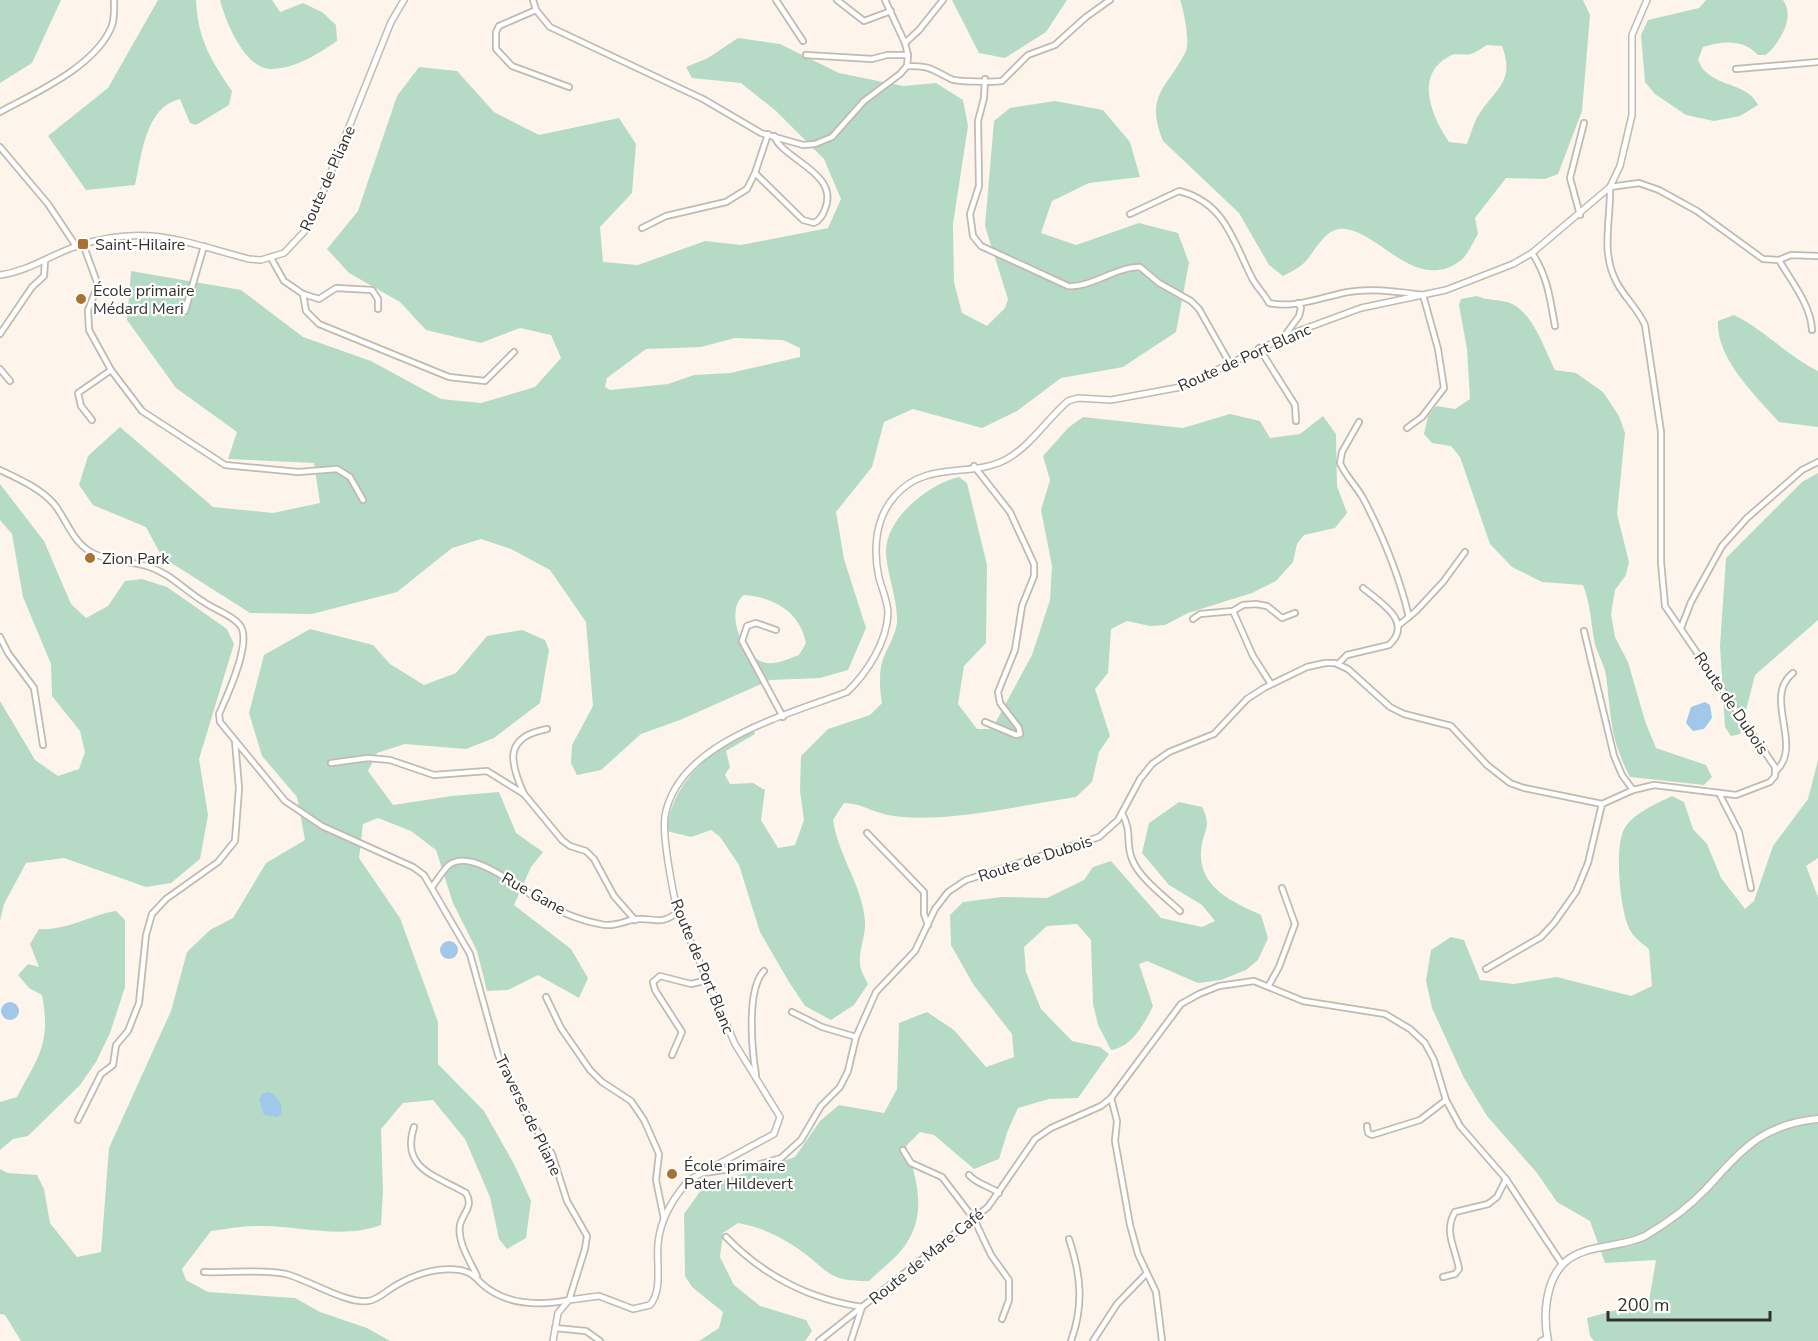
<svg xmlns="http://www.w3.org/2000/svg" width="1818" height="1341" font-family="'Nunito Sans',sans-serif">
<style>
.green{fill:#b5dbc6;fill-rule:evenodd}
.water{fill:#a1c7ea}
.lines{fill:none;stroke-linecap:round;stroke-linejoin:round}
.minor-casing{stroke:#c1bab0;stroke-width:8}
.tertiary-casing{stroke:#c1bab0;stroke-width:8}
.secondary-casing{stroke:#c1bab0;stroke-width:9}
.minor{stroke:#fff;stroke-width:4.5}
.tertiary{stroke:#fff;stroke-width:5}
.secondary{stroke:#fff;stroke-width:6}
.poi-dot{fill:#ac7132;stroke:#fff;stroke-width:2}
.labels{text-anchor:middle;stroke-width:4.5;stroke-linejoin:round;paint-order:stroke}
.street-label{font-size:16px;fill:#34312d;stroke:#fff}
.poi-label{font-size:16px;fill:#34312d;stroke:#fff;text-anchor:start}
</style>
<rect width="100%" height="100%" fill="#fdf5eb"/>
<!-- green -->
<g class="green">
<path d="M 0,0 L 61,0 L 32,63 L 0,83 Z"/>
<path d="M 158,0 L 196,0 C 198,39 210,59 232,91 L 229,105 L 196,125 L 190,123 L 180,99 C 145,107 142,155 135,185 L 86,190 L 48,136 L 108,88 Z"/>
<path d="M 220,0 L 272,0 L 280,12 L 303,3 L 322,12 L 336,25 L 337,41 C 318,54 293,70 269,69 C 244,67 225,20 220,0 Z"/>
<path d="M 952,0 L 1067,0 L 1046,32 L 1005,58 L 979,53 Z"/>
<path d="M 1180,0 L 1583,0 L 1590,15 L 1582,111 L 1558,174 L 1545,179 L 1506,178 L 1475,218 L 1478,234 C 1473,242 1468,255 1460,261 C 1414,295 1375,225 1339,229 C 1323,231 1314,254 1303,264 C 1297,269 1290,272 1283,276 L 1269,265 L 1239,213 L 1163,141 C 1144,94 1168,88 1186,51 C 1190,42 1184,10 1180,0 ZM 1487,45 L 1502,46 C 1515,81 1497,87 1480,113 C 1474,121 1471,134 1467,144 L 1449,142 C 1432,116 1414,77 1448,57 C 1455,52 1463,56 1471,54 C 1476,52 1482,48 1487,45 Z"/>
<path d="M 1706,0 L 1783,0 C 1796,18 1779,43 1766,55 L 1758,55 C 1743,39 1723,41 1703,47 L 1698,60 C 1700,64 1703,70 1706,72 C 1721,87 1748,84 1758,105 L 1740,116 L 1714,121 L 1686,115 L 1655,94 L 1645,82 L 1641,35 L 1648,20 L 1699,8 Z"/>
<path d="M 738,38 L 780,44 L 839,73 L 903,86 L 936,83 L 963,100 L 968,126 L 953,224 L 954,282 L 962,313 L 987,326 L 1005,308 L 1008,299 L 985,226 L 994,121 L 1010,108 L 1055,101 L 1103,110 L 1130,142 L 1140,177 L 1089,183 L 1052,201 L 1041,233 L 1076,245 L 1139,223 L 1178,233 L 1189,263 L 1176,332 L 1123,367 L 1061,378 L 1017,411 L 982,428 L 913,409 L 884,422 L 872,467 L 836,512 L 844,559 L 866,628 L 848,670 L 820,678 L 770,680 L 680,720 L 641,734 L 601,770 L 577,775 L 571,763 L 572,745 L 593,706 L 586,622 L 550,570 L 511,549 L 481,539 L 452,548 L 397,592 L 312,614 L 250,613 L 162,557 L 146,527 L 93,505 L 79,485 L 88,456 L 120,427 L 213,507 L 273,513 L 320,503 L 314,463 L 228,459 L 237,432 L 176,388 L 127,320 L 131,271 L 241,290 L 303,337 L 371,361 L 441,399 L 481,403 L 535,387 L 561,358 L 551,335 L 520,328 L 481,343 L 426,330 L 400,302 L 349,273 L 327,249 L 358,211 L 397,96 L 419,67 L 457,71 L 494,112 L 539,135 L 619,118 L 636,144 L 632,193 L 600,227 L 603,262 L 638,265 L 705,241 L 741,245 L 828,228 L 841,199 L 824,159 L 776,111 L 741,83 L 692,78 L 686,67 L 708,58 ZM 735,338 L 783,340 L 800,348 L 800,357 L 730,373 L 694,375 L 668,384 L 610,390 L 605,387 L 607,378 L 646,349 L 701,347 ZM 744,595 C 774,597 800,612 806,643 L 799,655 C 788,659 775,666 763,662 C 742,656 724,610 744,595 Z"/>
<path d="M 1477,296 C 1488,301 1499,299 1510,303 C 1533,312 1544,349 1555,370 L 1576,373 L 1603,392 L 1619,416 L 1625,433 L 1617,514 L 1629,562 L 1626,575 L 1615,590 L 1611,614 L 1615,637 L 1628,662 L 1645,721 L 1656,748 L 1706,765 L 1712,777 L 1704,785 L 1630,777 C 1610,739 1611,716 1606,675 C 1604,663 1596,652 1594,640 C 1591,621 1590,603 1583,585 L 1542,582 L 1512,567 L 1490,544 L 1460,457 L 1451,446 L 1432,443 L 1424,434 L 1428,416 L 1436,406 L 1455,409 L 1470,399 L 1467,349 L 1459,305 L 1461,299 Z"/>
<path d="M 1734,315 C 1765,330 1787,356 1818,371 L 1818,427 L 1779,422 C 1755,395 1716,359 1718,321 Z"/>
<path d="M 1230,414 L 1260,421 L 1270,438 L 1300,434 L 1323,416 L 1336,434 L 1337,486 L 1347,513 L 1335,528 L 1304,535 L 1297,544 L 1293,562 L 1276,581 L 1252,593 L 1188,613 L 1165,625 L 1150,626 L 1127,621 L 1111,629 L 1108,673 L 1095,689 L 1110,736 L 1099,752 L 1092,782 L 1076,797 C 1023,805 939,825 888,815 C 872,812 861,803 844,803 L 833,820 C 839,858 862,884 865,921 C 866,935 859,949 860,963 C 860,970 865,978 868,984 L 854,1005 L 831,1020 L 805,1006 L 789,982 L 760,932 L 739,865 L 720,837 L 711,830 L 691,837 L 667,831 C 671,782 711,749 754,731 L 755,734 L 726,751 L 730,767 L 725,775 L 730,784 L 753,783 L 765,790 L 761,820 L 778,848 L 795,845 L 804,820 L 800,791 L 801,756 L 828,729 L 870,715 L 882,703 C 880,691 879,679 881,666 C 884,652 895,638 897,623 C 898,601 888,577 886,555 C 883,520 928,484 959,477 L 967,483 L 987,565 L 986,643 L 964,666 L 958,704 L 977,729 L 992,729 L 1032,655 L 1050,600 L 1052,566 L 1041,510 L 1050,480 L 1043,456 L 1069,427 L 1083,417 L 1183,428 Z"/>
<path d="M 1818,473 L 1818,620 L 1755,675 L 1740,734 L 1731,736 L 1725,727 L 1720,646 L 1726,558 L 1802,482 Z"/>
<path d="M 0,484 L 44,541 L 71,604 L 86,618 L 108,606 L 125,581 L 142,579 L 167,587 L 227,629 L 234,644 L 199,759 L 208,815 L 200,859 L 171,883 L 146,887 L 64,858 L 26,863 L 4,904 L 0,921 L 0,701 L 35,760 L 58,776 L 79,769 L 85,752 L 80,731 L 52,696 L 51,664 L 23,597 L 12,534 L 0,520 Z"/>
<path d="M 310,629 L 373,645 L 390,664 L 424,685 L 456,673 L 487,636 L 522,630 L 545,640 L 549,650 L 540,703 L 494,738 L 466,749 L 405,744 L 377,753 L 368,771 L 393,805 L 452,796 L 499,792 L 516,833 L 543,852 L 531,867 L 514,905 L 571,949 L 588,978 L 579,998 L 538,975 L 508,990 L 487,991 L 477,951 L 453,903 L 436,850 L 411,831 L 378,818 L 363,824 L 359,858 L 400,918 L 438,1022 L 438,1064 L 484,1111 L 514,1164 L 531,1201 L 526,1238 L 507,1249 L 499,1239 L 490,1197 L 465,1139 L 433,1100 L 403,1103 L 381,1129 L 383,1190 L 381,1225 C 340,1240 300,1225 258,1226 C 243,1226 227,1229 211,1231 L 182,1269 L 186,1280 L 208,1292 L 295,1298 L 320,1312 L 367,1328 L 390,1341 L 21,1341 L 5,1315 L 0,1314 L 0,1169 L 8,1173 L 37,1175 L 44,1189 L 50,1223 L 77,1257 L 101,1252 L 109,1148 L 171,1011 L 187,952 L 210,930 L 233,918 L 266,863 L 305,840 L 297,797 L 262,756 L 249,713 L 264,655 Z"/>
<path d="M 1818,760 L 1818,858 L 1806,866 L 1818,897 L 1818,1341 L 1594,1341 L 1590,1336 L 1587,1318 L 1649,1301 L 1656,1260 L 1605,1263 L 1590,1221 L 1557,1202 L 1537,1173 L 1487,1116 L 1464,1078 L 1432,1008 L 1426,981 L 1431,950 L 1451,937 L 1464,940 L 1480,980 L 1514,984 L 1557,977 L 1631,996 L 1652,986 L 1649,949 C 1643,944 1633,937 1630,930 C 1620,912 1613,842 1626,826 C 1636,812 1656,804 1672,796 L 1684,802 L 1693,829 L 1707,844 L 1721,878 L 1745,909 L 1754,901 L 1773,846 L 1808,799 Z"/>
<path d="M 1179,802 L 1202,807 C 1213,828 1202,831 1201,852 C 1199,888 1233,902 1261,915 L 1268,938 L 1258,960 L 1246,970 L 1221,980 L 1198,983 L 1147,961 L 1139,964 L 1153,1006 C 1144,1024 1132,1047 1111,1050 L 1098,1025 L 1093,1004 L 1091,940 L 1077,924 L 1047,926 L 1024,947 L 1026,972 L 1041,1009 L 1072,1041 L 1100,1047 L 1109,1054 L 1078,1098 L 1049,1099 L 1018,1108 L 1008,1130 L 999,1159 L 974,1169 L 934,1135 L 920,1132 L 906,1146 C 917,1179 927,1213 906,1244 C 897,1258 881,1269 869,1281 C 826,1282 828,1269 797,1248 C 778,1235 760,1227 738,1223 L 723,1233 L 720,1257 L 734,1285 L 760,1306 L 806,1320 L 812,1331 L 805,1341 L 699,1341 L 719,1328 L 723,1312 L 692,1287 L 685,1276 L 684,1214 L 704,1186 L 795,1157 L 820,1121 L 839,1105 L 884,1113 L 897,1089 L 899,1023 L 927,1012 L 954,1030 L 986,1067 L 1014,1057 L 1012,1034 L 973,984 L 951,945 L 950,915 L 963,902 L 1002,897 L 1047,898 L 1084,880 L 1093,867 L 1111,861 L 1161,918 L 1202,927 L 1215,921 L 1202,905 L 1169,885 L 1142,853 L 1149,823 Z"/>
<path d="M 116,911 L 125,920 L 125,987 L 110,1033 L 96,1062 L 80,1085 L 28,1136 L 13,1139 L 0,1150 L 0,1102 L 17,1097 C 39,1055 51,1044 42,995 L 29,988 L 18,975 L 28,964 L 39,967 L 30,944 L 39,929 C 66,931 90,915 116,911 Z"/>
</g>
<!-- water -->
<g class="water">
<path d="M 1705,702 L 1710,705 L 1712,718 L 1704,729 L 1693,731 L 1686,723 L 1691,707 Z"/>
<circle cx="449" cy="950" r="9"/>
<circle cx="10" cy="1011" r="9"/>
<path d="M 268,1092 C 278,1096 283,1104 281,1114 L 277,1117 L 264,1115 L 259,1100 L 262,1094 Z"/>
</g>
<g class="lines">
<defs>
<g id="minor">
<path d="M 533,0 L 536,10 L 550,27 L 703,99 L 761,133 L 803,145 L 815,144 L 832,137 L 864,101 L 900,74 L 907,66 L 908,55 L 905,43 L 885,0"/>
<path d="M 776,0 L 803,41"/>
<path d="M 837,0 L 864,21 L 891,11"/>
<path d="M 536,10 L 499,26 L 496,32 L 496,49 L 512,66 L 569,87"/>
<path d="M 905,43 L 919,30 L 943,0"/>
<path d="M 806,55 L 872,59 L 887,55 L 908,55"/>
<path d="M 907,66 C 932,66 930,69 951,79 C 956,82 996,82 1002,81 L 1028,55 L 1055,45 L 1086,17 L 1110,0"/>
<path d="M 1736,69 L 1818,62"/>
<path d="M 985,79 L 984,98 L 978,121 L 979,186 L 970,214 L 973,236 L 981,246 L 1068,286 C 1091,288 1115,267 1140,267 L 1159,283 L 1191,301 L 1199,309 L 1229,362"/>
<path d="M 0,112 C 35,93 94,67 111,28 C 115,20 114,9 114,0"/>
<path d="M 0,147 L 48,204 L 76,246"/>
<path d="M 755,173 L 803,220 L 814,223 C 820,220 823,215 825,209 C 840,173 783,160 774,136"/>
<path d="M 1130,214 L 1179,191 C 1224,202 1233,240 1251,276 C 1256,287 1264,293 1269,303 C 1295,309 1322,297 1348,292 C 1373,288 1398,292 1423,295 L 1438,349 L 1444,388 L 1422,417 L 1407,428"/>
<path d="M 1580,215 L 1570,178 L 1584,123"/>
<path d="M 642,228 L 666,216 L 726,202 L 747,189 L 755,173 L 768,134"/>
<path d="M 83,244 L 98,285 L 88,310 L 89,330 L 111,370 L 142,411 L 225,465 L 298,472 L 337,469 L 350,477 L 363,500"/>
<path d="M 1532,253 C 1548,277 1550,299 1555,326"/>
<path d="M 271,258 L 284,281 L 303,294 L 306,311 L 319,324 L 449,377 L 485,381 L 514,352"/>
<path d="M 1779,260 C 1791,281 1811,305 1812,330"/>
<path d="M 303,294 L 319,299 L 336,288 L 372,290 L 378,299 L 378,309"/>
<path d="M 185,311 L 204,246"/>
<path d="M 0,334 L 32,287 L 44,276 L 45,261"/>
<path d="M 1283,338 L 1299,316 L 1301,308 L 1298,303"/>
<path d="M 1259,348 L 1295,405 L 1296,421"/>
<path d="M 0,369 L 10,381"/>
<path d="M 92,420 L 81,406 L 78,393 L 111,370"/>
<path d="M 1359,422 L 1342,452 L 1340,463 C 1345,475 1356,486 1363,498 C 1383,536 1399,575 1409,617"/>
<path d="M 974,466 L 1010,512 L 1034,564 L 1034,576 L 1022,606 L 1015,650 L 998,692 L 1000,703 L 1019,728 L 1020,734 L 1016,735 L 985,722"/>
<path d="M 0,470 C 19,479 40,488 54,504 C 66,519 72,540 89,551 C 105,561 129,561 147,566 C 170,573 184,590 204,602 C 215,610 230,614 239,624 C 254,639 227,696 219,714 L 220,722 L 285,801 L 322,826 L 413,867 L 424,875 L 470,954 L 498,1055 L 525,1112 L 552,1154 L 567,1201 L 587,1236 L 585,1249 L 569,1300 C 539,1306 506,1305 482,1284 C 475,1277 471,1272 460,1270 C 437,1267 415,1274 395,1286 C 386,1291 378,1300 368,1301 C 346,1304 309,1280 286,1274 C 263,1269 228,1273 204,1272"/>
<path d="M 1233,611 L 1253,656 L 1271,684"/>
<path d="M 1193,619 L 1200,614 L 1233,611 L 1243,605 L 1256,604 L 1267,606 L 1282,618 L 1295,613"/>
<path d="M 1399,625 L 1416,611 L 1443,582 L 1465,552"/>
<path d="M 1681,628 L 1691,602 L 1722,546 L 1747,518 L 1802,470 L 1818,462"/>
<path d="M 776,630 L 756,623 L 747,626 L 742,641 L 783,717"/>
<path d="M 1584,631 L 1614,756 L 1622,775 L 1633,790"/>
<path d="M 0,637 L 8,653 L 34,688 L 43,745"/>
<path d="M 1338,664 L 1347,655 L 1389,645 C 1414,622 1381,603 1363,588"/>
<path d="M 331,763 L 368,758 L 390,760 L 434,775 L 487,771 L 524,794 L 562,840 L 570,846 L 586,851 L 594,859 L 614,896 L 635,920"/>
<path d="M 1776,771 C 1804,745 1762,697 1793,673"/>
<path d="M 1719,793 L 1739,832 L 1751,888"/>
<path d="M 524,794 C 509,761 504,737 547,729"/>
<path d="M 1122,813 C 1133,834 1125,842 1132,859 C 1139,878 1165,897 1180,911"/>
<path d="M 867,833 L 924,892 L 924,914 L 928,925"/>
<path d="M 432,887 C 437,881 443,870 449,865 C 471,848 518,887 536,898 C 554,909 578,920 600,924 C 611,927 621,923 631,920 C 652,915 658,928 678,912"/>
<path d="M 1486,969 L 1541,937 L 1554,923 L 1576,892 L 1588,863 L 1602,804"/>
<path d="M 1269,985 L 1279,967 L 1295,924 L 1282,888"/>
<path d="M 546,997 L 561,1028 L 590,1070 L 602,1082 L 631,1101 L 644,1120 L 659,1154 L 656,1180 L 664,1219"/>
<path d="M 792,1012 L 822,1027 L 856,1037"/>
<path d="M 672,1055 L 682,1032 L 655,990 L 653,982 L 660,976 L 691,984 L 708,980"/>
<path d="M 756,1075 C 752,1051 746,989 764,971"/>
<path d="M 1111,1098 L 1117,1121 L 1115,1141 L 1130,1225 L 1138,1254 L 1156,1292 L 1162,1341"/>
<path d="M 78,1120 L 101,1074 L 113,1065 L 116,1045 L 128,1031 L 139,1003 L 146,935 L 152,914 L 166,899 L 218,862 L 235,841 L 239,788 L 235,741"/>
<path d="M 1367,1126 L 1368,1133 L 1372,1135 L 1420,1120 L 1446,1100"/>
<path d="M 414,1127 C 400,1169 437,1176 466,1193 C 474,1207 463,1212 460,1225 C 457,1242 470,1261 477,1276"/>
<path d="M 903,1150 L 911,1163 L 942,1177 L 974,1219 L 991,1255 L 1009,1280 L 1009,1300 L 1002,1319"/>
<path d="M 704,1173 L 757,1165 L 781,1158 L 801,1140 L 821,1106 L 840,1087 L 848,1071 L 856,1037 L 876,992 L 915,951 L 935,909 L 948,892 L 966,880 L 1099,837 L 1118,820 L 1140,779 L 1152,764 L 1169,752 L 1214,734 L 1247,699 L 1264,688 L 1307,667 L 1325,663 L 1335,663 L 1348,669 L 1390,707 L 1404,714 L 1451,726 L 1487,765 L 1510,783 L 1524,788 L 1602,804 L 1633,790 L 1654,785 L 1736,795 L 1770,782 L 1775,776 L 1775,767 L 1665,606 L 1661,562 L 1661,432 L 1645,325 C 1638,309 1625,298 1617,283 C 1600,252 1611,220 1610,187 L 1639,183 L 1659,190 L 1697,211 L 1763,259 L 1779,260 L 1791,255 L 1818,256"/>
<path d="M 969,1175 C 978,1185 988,1185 999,1193"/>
<path d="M 726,1237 C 764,1276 808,1299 862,1307 L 851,1341"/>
<path d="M 1069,1239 C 1081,1275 1084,1305 1071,1341"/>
<path d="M 1443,1277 L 1455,1274 L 1459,1269 C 1456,1249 1443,1232 1455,1212 L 1488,1204 L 1497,1197 L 1506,1179"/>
<path d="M 555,1328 L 586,1331 L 600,1341"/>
<path d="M 819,1341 L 988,1207 L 1035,1139 L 1051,1128 L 1101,1106 L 1111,1098 L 1181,1004 L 1199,994 L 1219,986 L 1254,981 L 1303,1001 L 1385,1014 L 1410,1029 L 1425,1043 L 1434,1060 L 1446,1100 L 1460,1126 L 1506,1179 L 1562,1264"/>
<path d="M 1093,1341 L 1117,1304 L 1146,1274"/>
<path d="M 1541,1341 L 1547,1338"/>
</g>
<g id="tertiary">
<path d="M 0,275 C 29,271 50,255 77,246 C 147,223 183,242 249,259 L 261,260 L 284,253 L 304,232 L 315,212 L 391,22 L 404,0"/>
<path d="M 553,1341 L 558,1313 L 569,1300 L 599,1296 L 633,1309 L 650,1305 C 663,1290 656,1263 658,1244 C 660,1220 673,1198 689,1180 L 774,1134 L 780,1117 L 735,1044 L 678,912 C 673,895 671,879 668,862 C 666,847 663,831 665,816 C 678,742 787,715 847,692 C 867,673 887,642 888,613 C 888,602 882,589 879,578 C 873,550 875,518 895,496 C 926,460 970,478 1005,460 C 1030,447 1047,419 1068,401 L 1078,398 L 1111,400 L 1181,387 L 1296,332 L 1361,308 L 1446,290 L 1513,264 L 1532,253 L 1610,187 L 1620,166 L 1632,115 L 1632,35 L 1647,0"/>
</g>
<path id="secondary" d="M 1548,1341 C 1543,1317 1545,1281 1564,1263 C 1585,1243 1619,1249 1645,1236 C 1667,1223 1689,1207 1706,1189 C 1742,1150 1762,1124 1818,1119"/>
</defs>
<!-- minor casing -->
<use href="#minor" class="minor-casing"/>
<!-- tertiary casing -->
<use href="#tertiary" class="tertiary-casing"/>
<!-- secondary casing -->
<use href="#secondary" class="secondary-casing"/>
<!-- minor -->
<use href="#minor" class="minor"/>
<!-- tertiary -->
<use href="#tertiary" class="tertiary"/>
<!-- secondary -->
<use href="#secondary" class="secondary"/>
</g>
<!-- markers -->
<g class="poi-dot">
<rect x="77" y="238" width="12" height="12" rx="3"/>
<circle cx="81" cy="299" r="6"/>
<circle cx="90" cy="558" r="6"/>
<circle cx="672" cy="1174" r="6"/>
</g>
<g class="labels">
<!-- street labels -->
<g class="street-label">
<text transform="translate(327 178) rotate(-66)" y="6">Route de Pliane</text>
<text transform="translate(1244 357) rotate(-24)" y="6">Route de Port Blanc</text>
<text transform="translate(1732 703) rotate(56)" y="6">Route de Dubois</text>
<text transform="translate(1035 858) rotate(-18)" y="6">Route de Dubois</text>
<text transform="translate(534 893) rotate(29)" y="6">Rue Gane</text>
<text transform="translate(703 966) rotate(68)" y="6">Route de Port Blanc</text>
<text transform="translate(529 1115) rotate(64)" y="6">Traverse de Pliane</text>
<text transform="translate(926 1256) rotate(-39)" y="6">Route de Mare Café</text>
</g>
<!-- poi labels -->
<g class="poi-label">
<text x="95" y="250">Saint-Hilaire</text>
<text x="93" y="296">École primaire<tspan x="93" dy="18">Médard Meri</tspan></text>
<text x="102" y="564">Zion Park</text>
<text x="684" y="1171">École primaire<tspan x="684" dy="18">Pater Hildevert</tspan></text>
</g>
</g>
<!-- scale -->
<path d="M1608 1311v9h162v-9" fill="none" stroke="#34312d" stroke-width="3"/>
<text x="1617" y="1311" font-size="18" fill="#34312d" stroke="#ffffff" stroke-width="4.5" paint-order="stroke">200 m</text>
</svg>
